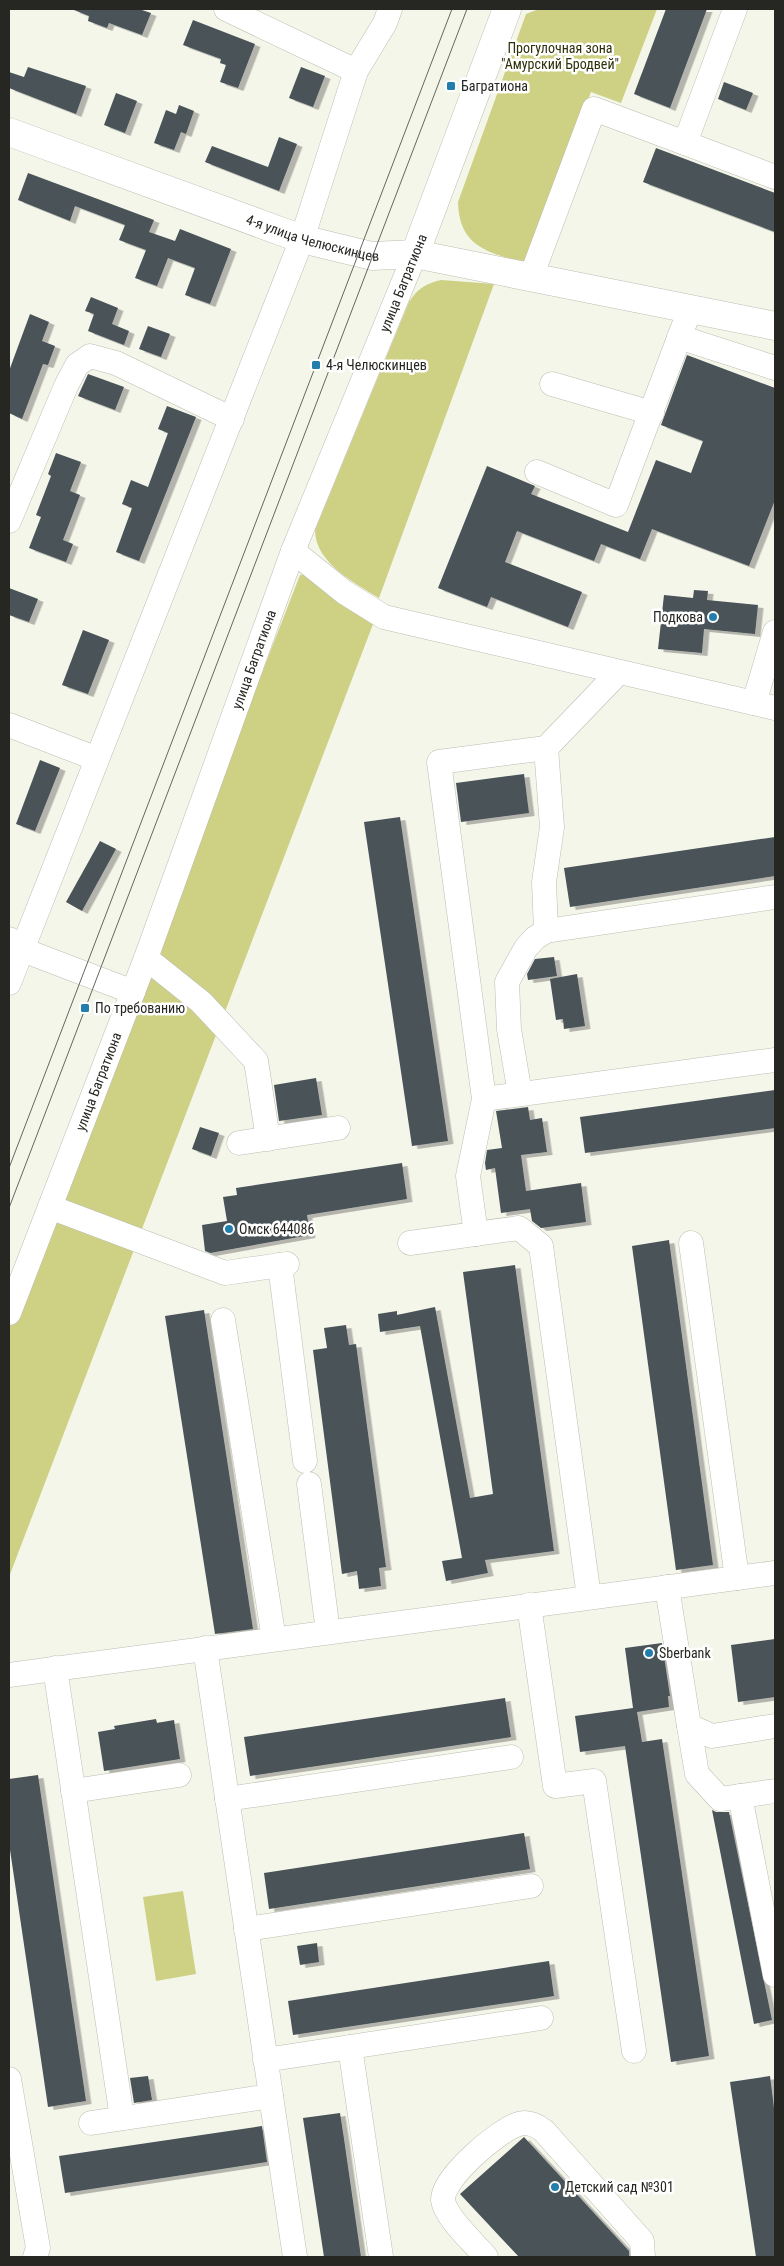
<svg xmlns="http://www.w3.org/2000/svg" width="784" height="2266" font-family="'Roboto Condensed',sans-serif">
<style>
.green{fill:#ced184}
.building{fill:#485258;filter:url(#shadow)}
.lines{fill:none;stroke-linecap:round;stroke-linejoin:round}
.minor-casing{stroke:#bcbdb2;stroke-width:25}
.major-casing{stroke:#bcbdb2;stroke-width:29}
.minor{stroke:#fff;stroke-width:24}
.major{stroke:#fff;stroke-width:28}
.tram{stroke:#65665f;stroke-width:1}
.poi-dot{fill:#227eac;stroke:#fff;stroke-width:2}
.labels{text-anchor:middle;stroke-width:5;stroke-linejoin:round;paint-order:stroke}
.park-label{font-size:14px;fill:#2f300a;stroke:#fff}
.poi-label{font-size:14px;fill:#262722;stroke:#fff;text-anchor:start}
.street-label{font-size:14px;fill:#262722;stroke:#fff}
</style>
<defs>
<filter id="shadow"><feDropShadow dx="5.5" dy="3" stdDeviation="0" flood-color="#0004"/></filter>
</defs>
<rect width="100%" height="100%" fill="#f5f6ea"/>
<!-- green -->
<g class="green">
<path d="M 539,9 L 657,9 L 621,103 L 591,92 L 524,263 C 488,252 459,247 458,202 L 526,14 Z"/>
<path d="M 441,280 L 494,284 L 379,598 C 355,583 315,563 315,530 L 409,302 C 417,289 427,283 441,280 Z"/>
<path d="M 309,574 L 375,619 L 9,1577 L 9,1325 L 300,575 Z"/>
<path d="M 183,1891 L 196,1974 L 156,1981 L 143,1897 Z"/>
</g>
<!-- building -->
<g class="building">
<path d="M 75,9 L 139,9 L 151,13 L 142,35 L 109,23 L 107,28 L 88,21 L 89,16 L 74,10 Z"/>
<path d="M 666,9 L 707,9 L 670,108 L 634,94 Z"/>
<path d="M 193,20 L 255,44 L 238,88 L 220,82 L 226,65 L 220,63 L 221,59 L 183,45 Z"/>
<path d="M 28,67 L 86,86 L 76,114 L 9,88 L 9,72 L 24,77 Z"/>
<path d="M 301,67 L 325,76 L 313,107 L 289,98 Z"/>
<path d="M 724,82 L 753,93 L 746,110 L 718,99 Z"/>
<path d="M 116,93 L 137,101 L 125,133 L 104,125 Z"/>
<path d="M 179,105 L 194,111 L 186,134 L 181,132 L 174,150 L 154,143 L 166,110 L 176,114 Z"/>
<path d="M 279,137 L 297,144 L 279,191 L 205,162 L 212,146 L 268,167 Z"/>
<path d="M 656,148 L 775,193 L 775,232 L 643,182 Z"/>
<path d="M 28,173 L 154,220 L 149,232 L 175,241 L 180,229 L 231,249 L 210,304 L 185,295 L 195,268 L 168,258 L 157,286 L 135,278 L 146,250 L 119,240 L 125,225 L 75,206 L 70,221 L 18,200 Z"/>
<path d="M 91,297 L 118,308 L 112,324 L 129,331 L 124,345 L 88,331 L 94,314 L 85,311 Z"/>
<path d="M 30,314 L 49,322 L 42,341 L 55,346 L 48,365 L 43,364 L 22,419 L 9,413 L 9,371 Z"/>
<path d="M 148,326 L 170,334 L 161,357 L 139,349 Z"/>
<path d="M 687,355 L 775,388 L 775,500 L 749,566 L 652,529 L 640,559 L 601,544 L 594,561 L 517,531 L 505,562 L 582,592 L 568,627 L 491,597 L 487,607 L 438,588 L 487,466 L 535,486 L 531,494 L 628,532 L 656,460 L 691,473 L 703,441 L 661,425 Z"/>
<path d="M 88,374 L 124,387 L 115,410 L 78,396 Z"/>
<path d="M 167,406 L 196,417 L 139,561 L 116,552 L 132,508 L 122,504 L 131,480 L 148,487 L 168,433 L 158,429 Z"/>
<path d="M 56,453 L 81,462 L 70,491 L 80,495 L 63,540 L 73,544 L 66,562 L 29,548 L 41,517 L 36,515 L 51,476 L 48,474 Z"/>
<path d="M 9,588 L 38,599 L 29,622 L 9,615 Z"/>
<path d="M 694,590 L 708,591 L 707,600 L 758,605 L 755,634 L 704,629 L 702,653 L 658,649 L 664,595 L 693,598 Z"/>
<path d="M 83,630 L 109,640 L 88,694 L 62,685 Z"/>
<path d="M 40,760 L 60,768 L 35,831 L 16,824 Z"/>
<path d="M 524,774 L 529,813 L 461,822 L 456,783 Z"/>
<path d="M 400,817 L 448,1141 L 412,1146 L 364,822 Z"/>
<path d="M 775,837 L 775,876 L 570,907 L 564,868 Z"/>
<path d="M 100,841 L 116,849 L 82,911 L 66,902 Z"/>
<path d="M 554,957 L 557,976 L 528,980 L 527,974 L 535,959 Z"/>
<path d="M 577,974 L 585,1026 L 564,1029 L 563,1019 L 556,1020 L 550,979 Z"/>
<path d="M 316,1078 L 322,1115 L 279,1121 L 274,1085 Z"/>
<path d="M 775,1090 L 775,1128 L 585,1153 L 580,1117 Z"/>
<path d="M 528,1107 L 530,1120 L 542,1118 L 547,1152 L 521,1155 L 526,1191 L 581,1183 L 586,1222 L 541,1228 L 532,1221 L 530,1209 L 501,1213 L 495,1168 L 486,1170 L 485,1163 L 487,1150 L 502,1148 L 496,1111 Z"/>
<path d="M 200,1127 L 219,1133 L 211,1156 L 192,1149 Z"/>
<path d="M 402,1163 L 407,1199 L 307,1215 L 310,1235 L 210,1253 L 205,1251 L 202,1225 L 227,1221 L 223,1197 L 237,1195 L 236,1188 Z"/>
<path d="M 669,1240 L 713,1565 L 676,1570 L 632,1246 Z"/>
<path d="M 515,1265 L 554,1551 L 485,1560 L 488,1573 L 446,1581 L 442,1561 L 462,1558 L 420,1326 L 380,1332 L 378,1314 L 397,1311 L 397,1315 L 435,1307 L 470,1498 L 493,1494 L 463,1272 Z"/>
<path d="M 204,1310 L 253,1629 L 215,1634 L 165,1316 Z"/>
<path d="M 346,1325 L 349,1345 L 356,1344 L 386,1567 L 379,1568 L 381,1586 L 359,1589 L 357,1571 L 342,1574 L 313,1350 L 327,1348 L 324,1328 Z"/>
<path d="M 775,1639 L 775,1697 L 738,1702 L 731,1645 Z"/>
<path d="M 662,1643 L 670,1696 L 668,1696 L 669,1707 L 637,1712 L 642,1742 L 662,1739 L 709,2056 L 671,2062 L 625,1746 L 580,1752 L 575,1716 L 633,1708 L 625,1648 Z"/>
<path d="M 505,1698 L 511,1737 L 250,1776 L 244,1737 Z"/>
<path d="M 156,1719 L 157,1723 L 174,1720 L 180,1759 L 104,1771 L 98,1732 L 115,1729 L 114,1726 Z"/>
<path d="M 38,1775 L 86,2101 L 48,2107 L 9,1843 L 9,1779 Z"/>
<path d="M 712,1810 L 716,1812 L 729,1812 L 772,2020 L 754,2024 Z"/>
<path d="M 524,1833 L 530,1869 L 269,1909 L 264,1873 Z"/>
<path d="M 317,1943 L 319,1962 L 300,1965 L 297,1946 Z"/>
<path d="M 549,1961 L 554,1996 L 293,2035 L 288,2001 Z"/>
<path d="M 148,2076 L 152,2100 L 134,2103 L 130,2078 Z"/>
<path d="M 770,2076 L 775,2116 L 775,2257 L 756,2257 L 730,2082 Z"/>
<path d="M 340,2113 L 344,2139 L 361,2257 L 324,2257 L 303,2118 Z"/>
<path d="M 262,2126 L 267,2162 L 65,2193 L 59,2156 Z"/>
<path d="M 524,2137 L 629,2251 L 629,2257 L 519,2257 L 460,2194 Z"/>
</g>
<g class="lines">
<defs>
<g id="minor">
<path d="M 226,9 L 356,71"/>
<path d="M 685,143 L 775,177"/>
<path d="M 531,277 L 594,109 L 685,143 L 735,9"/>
<path d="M 679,337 L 775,368"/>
<path d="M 552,384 L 652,413"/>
<path d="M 537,472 L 616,505 L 690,309"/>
<path d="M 9,521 L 66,386 L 77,365 L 90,356 L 116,363 L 232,419"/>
<path d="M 293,551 L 344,592 L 384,617 L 775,708"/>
<path d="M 619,672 L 546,748 L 439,762 L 484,1099 L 775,1060"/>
<path d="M 754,703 L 775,632"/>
<path d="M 9,725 L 97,759"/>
<path d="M 546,931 L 544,882 L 552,827 L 546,748"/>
<path d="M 9,939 L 23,950 L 133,992"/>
<path d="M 146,958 L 201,1002 L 256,1061 L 268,1139"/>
<path d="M 9,983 L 302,239 L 356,71 L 385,23 L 390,9"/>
<path d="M 520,1094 L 509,1029 L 507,982 L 526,948 L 535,938 L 546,931 L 775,897"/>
<path d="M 239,1143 L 338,1128"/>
<path d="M 50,1207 L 225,1273 L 287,1264"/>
<path d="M 476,1234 L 468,1176 L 484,1099"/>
<path d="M 410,1243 L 519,1228 L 541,1246 L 589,1597"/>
<path d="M 691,1243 L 737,1578"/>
<path d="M 280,1265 L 305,1461"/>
<path id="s1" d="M 9,1313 L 146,958 L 293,551 L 415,254"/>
<path d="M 223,1320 L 274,1639"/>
<path d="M 309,1484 L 328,1632"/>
<path d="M 667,1587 L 689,1726 L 712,1736 L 775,1726"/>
<path d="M 529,1605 L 555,1786 L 594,1781 L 634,2051"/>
<path d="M 205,1648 L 271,2096"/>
<path d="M 55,1668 L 122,2118"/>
<path d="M 9,1675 L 775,1573"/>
<path d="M 689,1726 L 697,1774 L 720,1799 L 775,1791"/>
<path d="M 73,1791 L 179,1775"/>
<path d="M 740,1796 L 775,1975"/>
<path d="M 227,1799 L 511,1757"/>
<path d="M 246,1929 L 531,1886"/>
<path d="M 350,2047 L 381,2257"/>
<path d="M 265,2060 L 541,2018"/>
<path d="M 9,2079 L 38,2248 L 35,2257"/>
<path d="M 91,2123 L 271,2096 L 295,2257"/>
<path d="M 486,2257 C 475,2244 445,2217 443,2200 C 442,2178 497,2132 516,2125 C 527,2120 536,2125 544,2131 L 642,2241 L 643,2257"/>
</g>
<g id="major">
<path id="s2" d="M 9,132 L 302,239 L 372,256 L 415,254 L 775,326"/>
<path d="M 415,254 L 507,9"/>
</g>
</defs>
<!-- minor casing -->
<use href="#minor" class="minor-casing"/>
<!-- major casing -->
<use href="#major" class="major-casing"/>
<!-- minor -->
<use href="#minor" class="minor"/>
<!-- major -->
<use href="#major" class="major"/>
<!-- tram -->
<g class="tram">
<path d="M 9,1168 L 452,9"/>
<path d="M 9,1208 L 467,9"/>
</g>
</g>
<!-- markers -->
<g class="poi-dot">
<rect x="446" y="81" width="10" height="10" rx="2.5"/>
<rect x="311" y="360" width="10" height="10" rx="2.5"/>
<circle cx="713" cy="617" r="5"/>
<rect x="80" y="1003" width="10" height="10" rx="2.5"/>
<circle cx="229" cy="1229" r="5"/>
<circle cx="649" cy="1653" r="5"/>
<circle cx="555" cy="2187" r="5"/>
</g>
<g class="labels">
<!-- park labels -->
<g class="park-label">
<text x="560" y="53">Прогулочная зона<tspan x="560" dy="16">"Амурский Бродвей"</tspan></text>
</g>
<!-- poi labels -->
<g class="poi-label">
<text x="461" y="91">Багратиона</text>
<text x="326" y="370">4-я Челюскинцев</text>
<text x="703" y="622" text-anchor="end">Подкова</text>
<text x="95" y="1013">По требованию</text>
<text x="239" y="1234">Омск 644086</text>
<text x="659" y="1658">Sberbank</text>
<text x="565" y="2192">Детский сад №301</text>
</g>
<!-- street labels -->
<g class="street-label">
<text dy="5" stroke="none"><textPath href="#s2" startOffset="322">4-я улица Челюскинцев</textPath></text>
<text transform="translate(403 283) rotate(-68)" y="5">улица Багратиона</text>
<text dy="5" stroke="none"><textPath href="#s1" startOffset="698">улица Багратиона</textPath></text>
<text dy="5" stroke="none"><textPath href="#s1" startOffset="248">улица Багратиона</textPath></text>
</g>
</g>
<!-- border -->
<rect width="784" height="2266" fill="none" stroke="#262722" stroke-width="20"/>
</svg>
